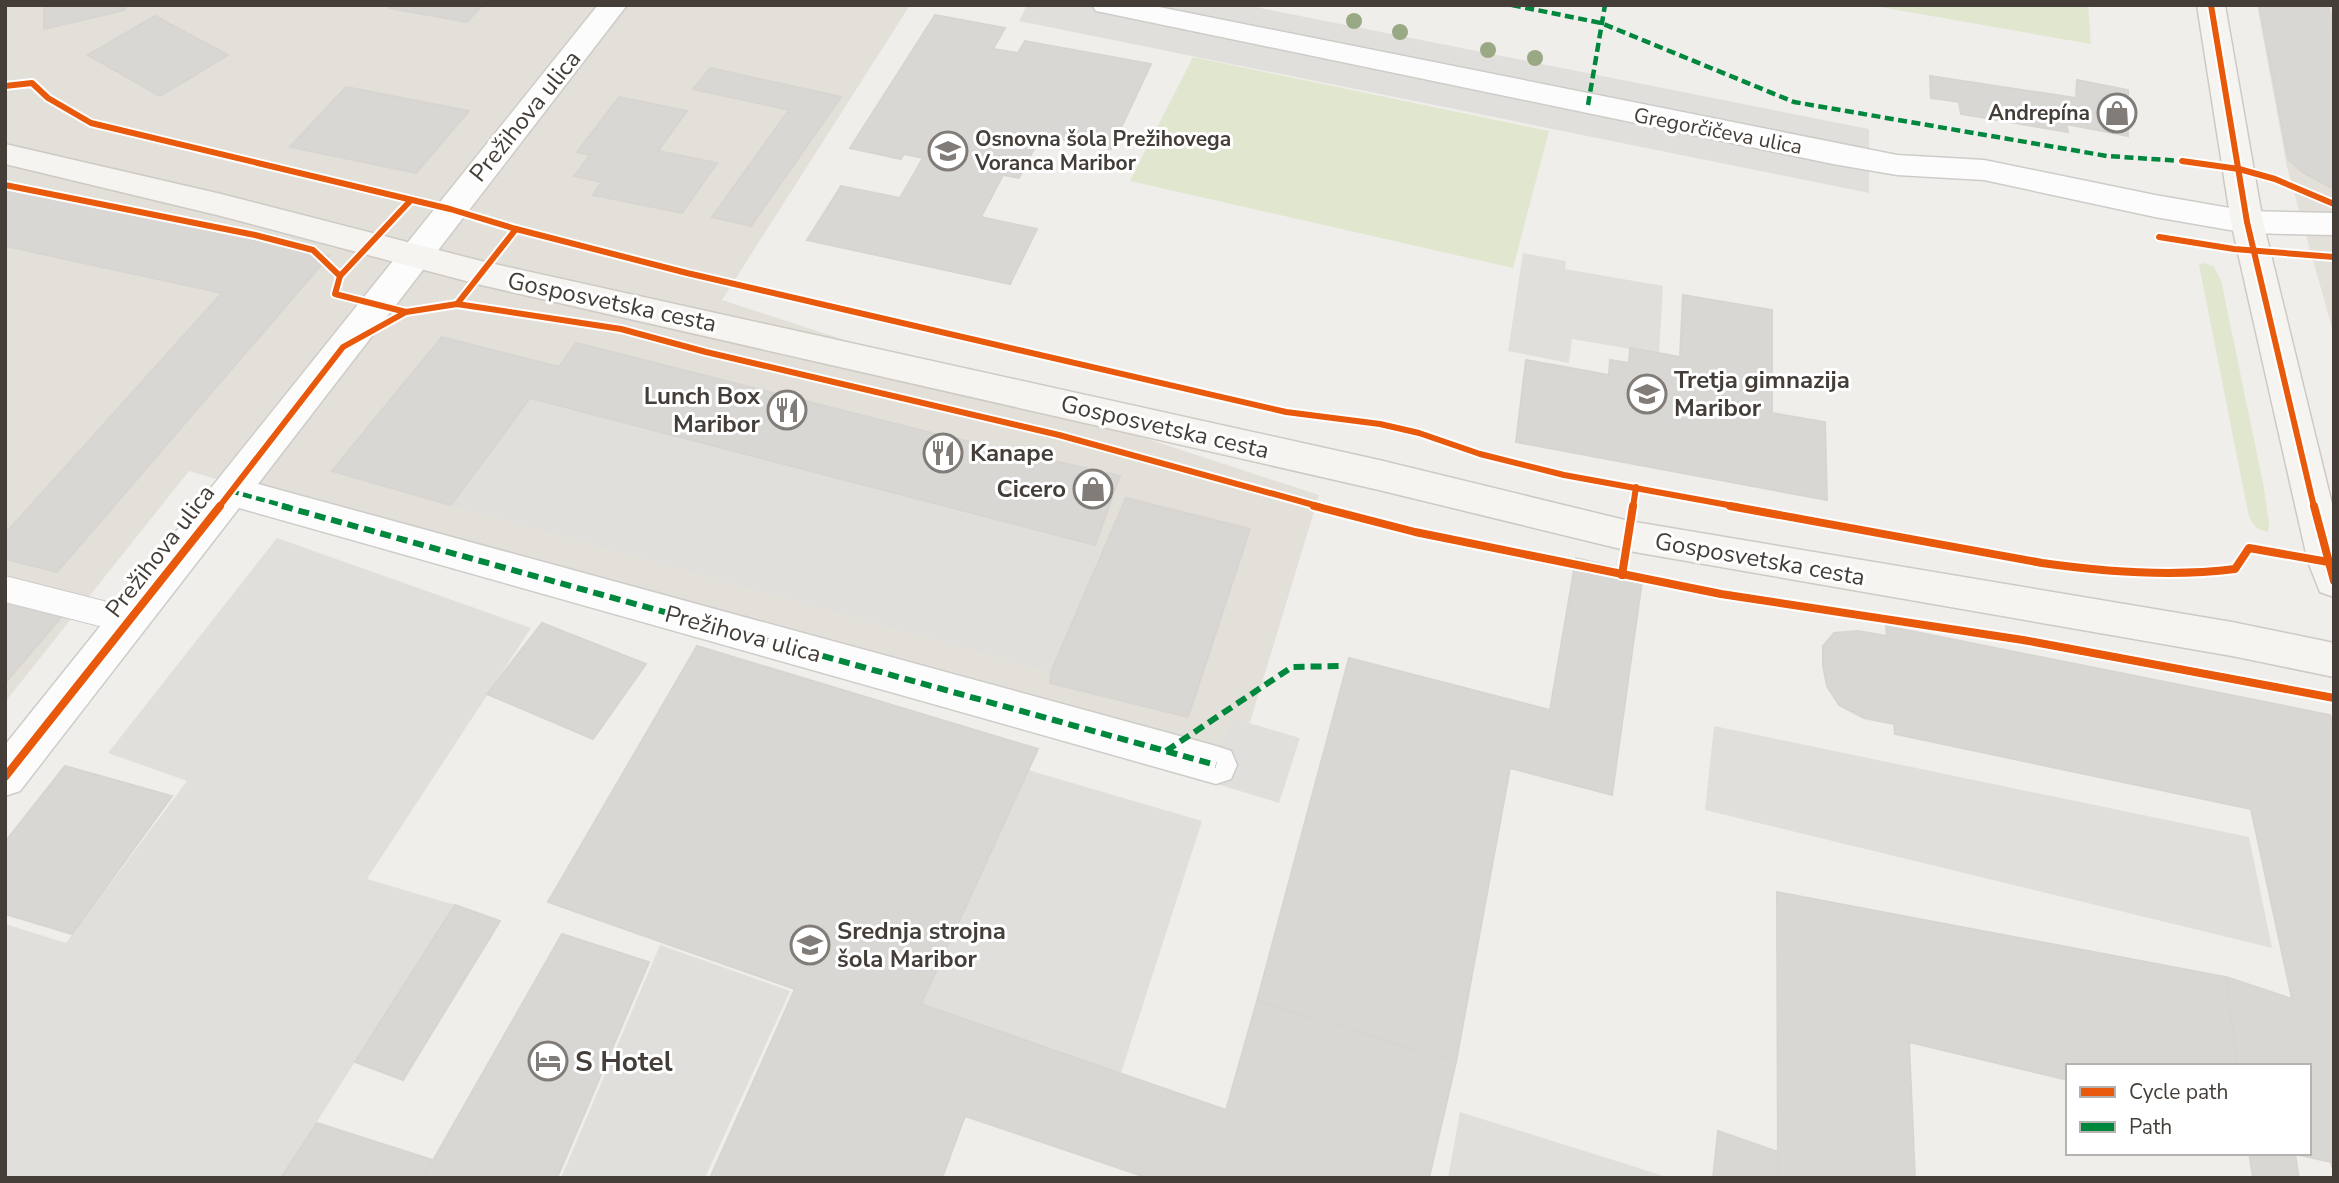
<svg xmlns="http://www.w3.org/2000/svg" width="2339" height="1183" font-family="'Nunito Sans',sans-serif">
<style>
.residential{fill:#e3dfd9}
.green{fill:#e0e7ce}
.parking{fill:#e1dfdc}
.building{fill:#d9d7d4;stroke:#d8d5d1;stroke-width:2}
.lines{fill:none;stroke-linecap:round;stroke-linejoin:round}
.lane-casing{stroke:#ceccc9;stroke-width:2}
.street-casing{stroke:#ceccc9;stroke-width:3}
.secondary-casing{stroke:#cecac3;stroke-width:3}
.lane{fill:#fdfcfc;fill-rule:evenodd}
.street{fill:#fdfcfc;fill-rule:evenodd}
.secondary{fill:#f6f4f0;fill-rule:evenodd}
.quiet-far1{stroke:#00873e;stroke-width:4.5;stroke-dasharray:9 4.5;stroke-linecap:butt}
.quiet{stroke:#00873e;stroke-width:6;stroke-dasharray:11 6;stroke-linecap:butt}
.cycleway-far1-casing{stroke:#fff;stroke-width:10}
.cycleway-casing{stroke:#fff;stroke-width:12}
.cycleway-far1{stroke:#e8590c;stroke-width:6}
.cycleway{stroke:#e8590c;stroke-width:8}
.tree{fill:#99a985}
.labels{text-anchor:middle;stroke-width:6;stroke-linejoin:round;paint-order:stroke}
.far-poi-label{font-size:21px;font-weight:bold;fill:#453e38;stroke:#fff;text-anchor:end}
.far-street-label{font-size:21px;fill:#453e38;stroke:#fff}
.street-label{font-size:24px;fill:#453e38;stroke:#fff}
.poi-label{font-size:24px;font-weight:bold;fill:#453e38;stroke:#fff;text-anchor:start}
.near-poi-label{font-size:28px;font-weight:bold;fill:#453e38;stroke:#fff;text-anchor:start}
</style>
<rect width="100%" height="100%" fill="#f0eeeb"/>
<!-- residential -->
<g class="residential">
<path d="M 5,5 L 910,5 L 722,300 L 1319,495 L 1234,775 L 189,471 L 5,702 Z"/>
<path d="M 2257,5 L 2334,5 L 2334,335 L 2287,167 Z"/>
</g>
<!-- green -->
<g class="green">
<path d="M 1869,5 L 2088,5 L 2091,44 Z"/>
<path d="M 1193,57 L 1549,131 L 1513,268 L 1130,181 Z"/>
<path d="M 2203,263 L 2213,266 L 2221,280 L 2264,488 L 2269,524 L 2268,532 C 2256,530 2251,523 2248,512 L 2199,265 Z"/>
</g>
<!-- parking -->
<g class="parking">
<path d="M 1027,5 L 1245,5 L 1869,129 L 1869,193 L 1019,21 Z"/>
<path d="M 1523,253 L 1566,261 L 1565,269 L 1663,286 L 1659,354 L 1572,339 L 1569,363 L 1508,351 Z"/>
<path d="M 530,398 L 1102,547 L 1051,672 L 451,505 Z"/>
<path d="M 277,538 L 531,628 L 367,879 L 455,905 L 281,1178 L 5,1178 L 5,924 L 66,943 L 187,781 L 108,753 Z"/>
<path d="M 1232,718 L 1300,738 L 1279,803 L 1210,782 Z"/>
<path d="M 1714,726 L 2249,837 L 2272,948 L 1705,810 Z"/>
<path d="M 1028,770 L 1202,821 L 1121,1073 L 921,1004 Z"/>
<path d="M 660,945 L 790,991 L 705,1178 L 561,1178 Z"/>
<path d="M 1460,1112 L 1642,1169 L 1669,1178 L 1448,1178 Z"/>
</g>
<!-- building -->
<g class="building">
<path d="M 44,5 L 125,5 L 125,10 L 44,29 Z"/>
<path d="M 391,5 L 465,5 L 480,8 L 467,22 L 389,8 Z"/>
<path d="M 2259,5 L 2328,5 L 2334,30 L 2334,189 L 2302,172 L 2288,159 Z"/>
<path d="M 935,15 L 1005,28 L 993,49 L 1018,53 L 1025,41 L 1151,64 L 1111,149 L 1041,135 L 1019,178 L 1003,175 L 981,217 L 1037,229 L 1010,284 L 807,240 L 841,186 L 900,198 L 923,158 L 904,154 L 901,159 L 850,148 Z"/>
<path d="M 155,16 L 228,55 L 160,96 L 88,55 Z"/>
<path d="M 710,68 L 841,97 L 751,226 L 712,217 L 789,110 L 693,89 Z"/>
<path d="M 1930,76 L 2076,98 L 2077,80 L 2128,90 L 2128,136 L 2066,124 L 2068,132 L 1961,114 L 1959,102 L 1931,98 Z"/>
<path d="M 346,87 L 469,111 L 416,173 L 290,147 Z"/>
<path d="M 619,97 L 687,111 L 658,151 L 717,163 L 682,213 L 593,195 L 602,182 L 574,176 L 590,155 L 577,152 Z"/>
<path d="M 5,188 L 329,256 L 57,572 L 5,559 L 5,534 L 222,293 L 5,246 Z"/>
<path d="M 1683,295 L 1772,310 L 1772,413 L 1825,422 L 1827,500 L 1516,442 L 1526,360 L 1609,375 L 1610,360 L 1629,363 L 1630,348 L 1680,357 Z"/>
<path d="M 442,337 L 559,367 L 576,343 L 940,435 L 1120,476 L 1095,545 L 530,398 L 451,505 L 332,471 Z"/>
<path d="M 1126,498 L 1250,529 L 1188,717 L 1050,683 L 1051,672 Z"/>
<path d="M 1576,558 L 1643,574 L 1612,795 L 1510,768 L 1456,1062 L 1257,1001 L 1349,658 L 1550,710 Z"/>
<path d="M 5,592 L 69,608 L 5,683 Z"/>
<path d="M 542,623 L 646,664 L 593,739 L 487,694 Z"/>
<path d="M 1886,626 L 2330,715 L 2334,728 L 2334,1174 L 2331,1162 L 2295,1154 L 2299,1178 L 2253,1177 L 2249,1153 L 2309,1153 L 2309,1066 L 2237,1066 L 2226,977 L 2292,999 L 2251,809 L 1895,734 L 1894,724 L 1864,718 L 1839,705 L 1827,686 L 1823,666 L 1823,646 L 1834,633 L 1858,631 L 1887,636 Z"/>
<path d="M 697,646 L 1038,749 L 921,1004 L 1226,1110 L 1257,1001 L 1456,1062 L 1429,1178 L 1148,1178 L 965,1116 L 942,1178 L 710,1178 L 795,989 L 548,902 Z"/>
<path d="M 65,766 L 172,796 L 72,934 L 5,914 L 5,842 Z"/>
<path d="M 1777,892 L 2226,977 L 2237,1066 L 2068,1066 L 2068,1080 L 1909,1042 L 1915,1178 L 1778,1178 Z"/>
<path d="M 455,905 L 500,921 L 403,1080 L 355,1062 Z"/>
<path d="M 562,934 L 649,962 L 557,1178 L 423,1178 Z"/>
<path d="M 317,1123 L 433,1160 L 423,1178 L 281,1178 Z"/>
<path d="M 1718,1131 L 1778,1152 L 1778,1178 L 1713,1178 Z"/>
</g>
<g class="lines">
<defs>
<path id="lane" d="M 5,576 L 131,608 L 142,612 L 146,621 L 142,630 L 131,634 L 5,602 Z"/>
<g id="street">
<path d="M 598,5 L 627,5 L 258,484 L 1216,746 L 1231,751 L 1237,765 L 1231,779 L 1216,784 L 239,508 L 20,791 L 5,796 L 5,745 Z"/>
<path d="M 1092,5 L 1149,5 L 1897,155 L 1984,160 L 2155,195 L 2247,211 L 2334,213 L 2334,235 L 2247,233 L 2155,217 L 1984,180 L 1897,175 L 1833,164 L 1106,13 L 1096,11 Z"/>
</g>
<g id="secondary">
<path d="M 2197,5 L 2225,5 L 2263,222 L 2334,512 L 2334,597 L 2320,592 L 2308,562 L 2231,222 Z"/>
<path d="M 5,144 L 221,194 L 481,261 L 1379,460 L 1629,521 L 2232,622 L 2334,643 L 2334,677 L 2232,656 L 1629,551 L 1379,490 L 481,285 L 221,216 L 5,164 Z"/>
</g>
</defs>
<!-- lane casing -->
<use href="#lane" class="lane-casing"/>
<!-- street casing -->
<use href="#street" class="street-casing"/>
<!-- secondary casing -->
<use href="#secondary" class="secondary-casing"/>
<!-- lane -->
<use href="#lane" class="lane"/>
<!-- street -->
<use href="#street" class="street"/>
<!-- secondary -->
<use href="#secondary" class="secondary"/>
<!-- quiet-far1 -->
<g class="quiet-far1">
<path d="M 1512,5 L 1601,23 L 1794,102 L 2107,156 L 2182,161"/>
<path d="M 1588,105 L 1605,5"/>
<path d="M 230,491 L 289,507"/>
</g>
<!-- quiet -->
<g class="quiet">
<path d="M 282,506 L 1216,765"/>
<path d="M 1166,751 L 1292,667 L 1341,666"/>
</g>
<defs>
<g id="cycleway-far1">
<path d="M 2211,5 L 2247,222 L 2314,507"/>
<path d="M 5,86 L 32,83 L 48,98 L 91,123 L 450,209 L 516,229 L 687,273 L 1286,412 L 1380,424 L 1419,433 L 1480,454 L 1564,475 L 1739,507"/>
<path d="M 2182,161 L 2239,169 L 2275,179 L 2334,204"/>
<path d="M 5,185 L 255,235 L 313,250 L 340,276 L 335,294 L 406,312 L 457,304 L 621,329 L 706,352 L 1059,435 L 1321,507"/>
<path d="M 2159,237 L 2234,249 L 2334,257"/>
<path d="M 340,276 L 411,200"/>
<path d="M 457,304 L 516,229"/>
<path d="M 219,507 L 343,347 L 406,312"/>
<path d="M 1633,507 L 1636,487"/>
</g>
<g id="cycleway">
<path d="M 1314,506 L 1415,532 L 1721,594 L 2023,640 L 2334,698"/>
<path d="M 1730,506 L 2042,563 C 2105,572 2171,577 2235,569 L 2249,548 L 2334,563"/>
<path d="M 2314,506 L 2334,581"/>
<path d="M 1622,575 L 1633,506"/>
<path d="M 5,777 L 220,506"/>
</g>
</defs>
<!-- cycleway-far1 casing -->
<use href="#cycleway-far1" class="cycleway-far1-casing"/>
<!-- cycleway casing -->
<use href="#cycleway" class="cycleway-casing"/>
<!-- cycleway-far1 -->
<use href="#cycleway-far1" class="cycleway-far1"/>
<!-- cycleway -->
<use href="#cycleway" class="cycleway"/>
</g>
<!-- trees -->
<g class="tree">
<circle cx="1354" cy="21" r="8"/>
<circle cx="1400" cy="32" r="8"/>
<circle cx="1488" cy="50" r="8"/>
<circle cx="1535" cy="58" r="8"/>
</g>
<!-- icons -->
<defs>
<symbol id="shop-ring" viewBox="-11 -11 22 22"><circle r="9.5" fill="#fff" stroke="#817c77" stroke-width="1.5"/><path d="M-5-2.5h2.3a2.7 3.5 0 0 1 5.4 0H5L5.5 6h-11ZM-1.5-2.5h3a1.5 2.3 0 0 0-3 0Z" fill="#817c77"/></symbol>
<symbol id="school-ring" viewBox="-11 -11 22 22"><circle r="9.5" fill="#fff" stroke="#817c77" stroke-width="1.5"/><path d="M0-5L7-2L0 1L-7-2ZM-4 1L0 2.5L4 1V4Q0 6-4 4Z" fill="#817c77"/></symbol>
<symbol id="restaurant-ring" viewBox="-11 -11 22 22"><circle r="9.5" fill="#fff" stroke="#817c77" stroke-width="1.5"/><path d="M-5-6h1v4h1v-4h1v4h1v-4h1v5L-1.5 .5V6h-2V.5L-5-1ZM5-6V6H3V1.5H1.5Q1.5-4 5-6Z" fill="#817c77"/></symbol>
<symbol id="hotel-ring" viewBox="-11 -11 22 22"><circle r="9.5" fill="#fff" stroke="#817c77" stroke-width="1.5"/><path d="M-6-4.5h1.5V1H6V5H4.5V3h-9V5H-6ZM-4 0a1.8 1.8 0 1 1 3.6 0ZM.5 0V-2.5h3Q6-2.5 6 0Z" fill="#817c77"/></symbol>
</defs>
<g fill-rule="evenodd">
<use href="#shop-ring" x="2095" y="91" width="44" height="44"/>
<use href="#school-ring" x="926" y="129" width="44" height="44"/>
<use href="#school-ring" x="1625" y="372" width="44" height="44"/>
<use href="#restaurant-ring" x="765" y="388" width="44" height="44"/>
<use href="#restaurant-ring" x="921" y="431" width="44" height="44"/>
<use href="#shop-ring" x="1071" y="467" width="44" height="44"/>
<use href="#school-ring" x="788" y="923" width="44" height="44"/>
<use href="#hotel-ring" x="526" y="1039" width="44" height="44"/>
</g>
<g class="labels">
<!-- far-poi labels -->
<g class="far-poi-label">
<text x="2090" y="120">Andrepína</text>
<text x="975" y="146" text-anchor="start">Osnovna šola Prežihovega<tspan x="975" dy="24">Voranca Maribor</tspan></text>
</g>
<!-- far-street labels -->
<g class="far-street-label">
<text transform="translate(1718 131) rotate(11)" y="7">Gregorčičeva ulica</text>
</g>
<!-- street labels -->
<g class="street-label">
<text transform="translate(525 116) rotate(-51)" y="8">Prežihova ulica</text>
<text transform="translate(612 302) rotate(12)" y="8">Gosposvetska cesta</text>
<text transform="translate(1165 427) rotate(13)" y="8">Gosposvetska cesta</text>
<text transform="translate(160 551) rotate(-52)" y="8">Prežihova ulica</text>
<text transform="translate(1760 559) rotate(10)" y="8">Gosposvetska cesta</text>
<text transform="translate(743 634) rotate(15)" y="8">Prežihova ulica</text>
</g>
<!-- poi labels -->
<g class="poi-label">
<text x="1674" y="388">Tretja gimnazija<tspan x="1674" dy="28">Maribor</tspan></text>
<text x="760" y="404" text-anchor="end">Lunch Box<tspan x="760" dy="28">Maribor</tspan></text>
<text x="970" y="461">Kanape</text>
<text x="1066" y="497" text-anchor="end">Cicero</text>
<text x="837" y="939">Srednja strojna<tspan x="837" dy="28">šola Maribor</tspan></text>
</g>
<!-- near-poi labels -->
<g class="near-poi-label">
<text x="575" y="1071">S Hotel</text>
</g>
</g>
<!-- border -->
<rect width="2339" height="1183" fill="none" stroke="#453e38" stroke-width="14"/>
<!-- legend -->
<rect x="2066" y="1064" width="245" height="91" fill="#ffffff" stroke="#b5b2af" stroke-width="2"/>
<rect x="2080" y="1087" width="35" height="10" fill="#e8590c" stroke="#b5b2af" stroke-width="2"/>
<text x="2129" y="1099" font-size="21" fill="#453e38">Cycle path</text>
<rect x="2080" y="1122" width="35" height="10" fill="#00873e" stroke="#b5b2af" stroke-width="2"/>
<text x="2129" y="1134" font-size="21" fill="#453e38">Path</text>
</svg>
